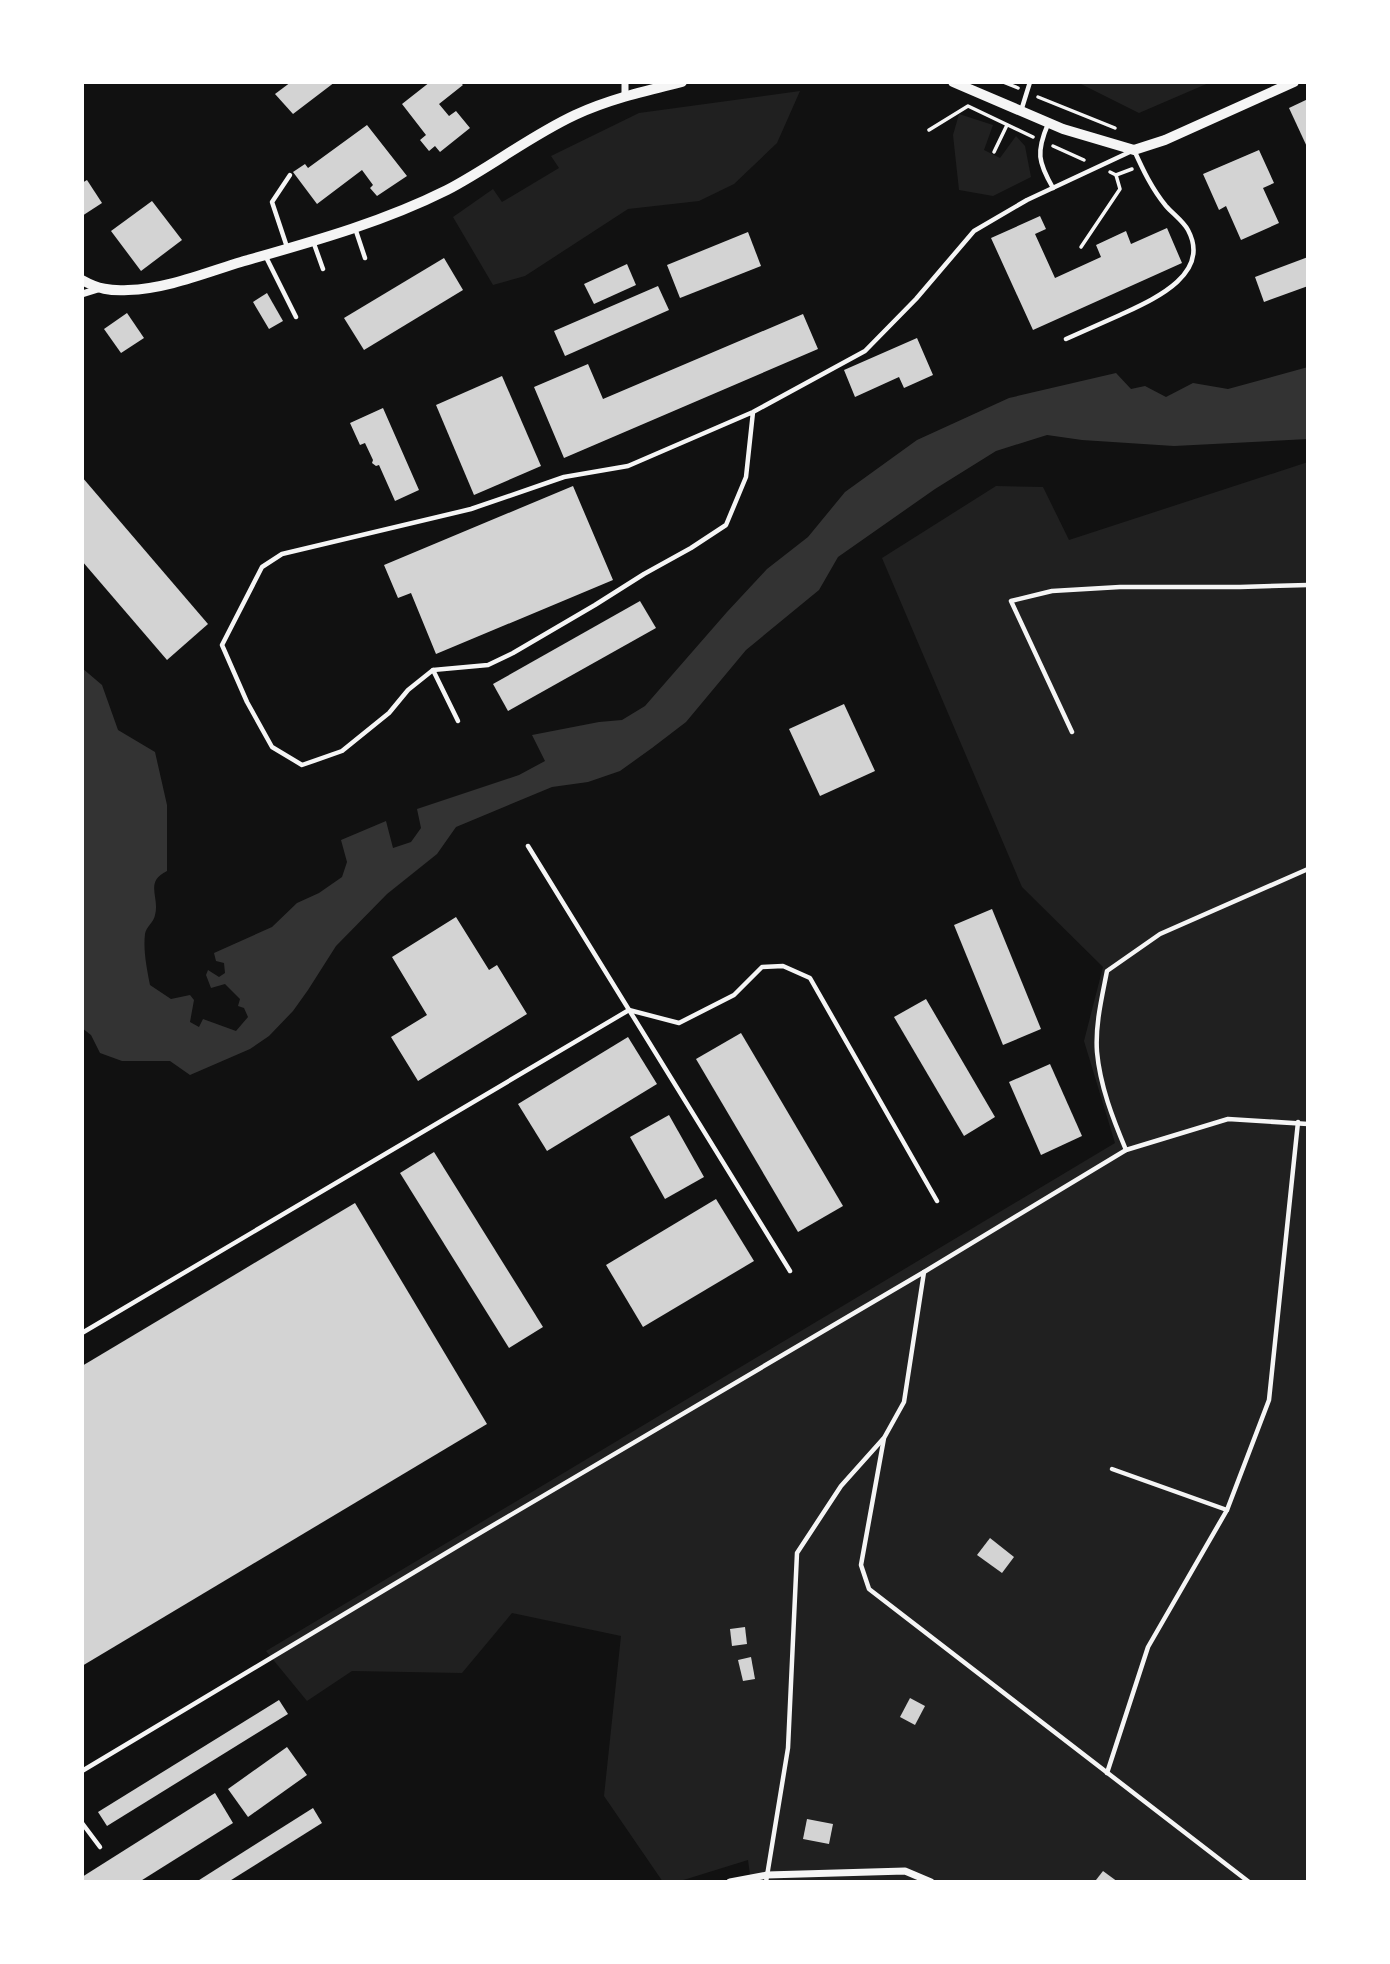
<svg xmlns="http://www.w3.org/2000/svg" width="1390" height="1964" font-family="Helvetica,sans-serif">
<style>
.green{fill:#202020}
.water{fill:#333}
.building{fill:#d3d3d3}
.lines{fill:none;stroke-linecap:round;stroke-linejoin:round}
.path{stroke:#f5f5f5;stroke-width:3.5}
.service{stroke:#f5f5f5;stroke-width:4.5}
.minor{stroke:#f5f5f5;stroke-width:7}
.tertiary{stroke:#f5f5f5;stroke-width:10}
</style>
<rect width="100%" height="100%" fill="#111"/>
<!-- green -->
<g class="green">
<path d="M 1077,82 L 1211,82 L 1139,113 Z"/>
<path d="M 800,91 L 777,143 L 734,184 L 699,201 L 628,209 L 525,276 L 493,285 L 453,217 L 493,189 L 502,202 L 559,168 L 551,156 L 639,113 Z"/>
<path d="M 959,114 L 993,125 L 984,150 L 1000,158 L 1016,136 L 1025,146 L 1031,177 L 993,196 L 959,190 L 953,135 Z"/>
<path d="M 1308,462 L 1308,1882 L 751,1882 L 748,1860 L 677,1882 L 663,1882 L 604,1796 L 621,1636 L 512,1613 L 462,1673 L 352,1671 L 307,1701 L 266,1651 L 1115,1143 L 1084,1041 L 1103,967 L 1022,887 L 882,558 L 996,486 L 1043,487 L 1069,540 Z"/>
</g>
<!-- water -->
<path class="water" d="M 1308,367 L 1308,439 L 1174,446 L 1082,440 L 1047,435 L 996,451 L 935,489 L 838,557 L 819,590 L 746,650 L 686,722 L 652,748 L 620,771 L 588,782 L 552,787 L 456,827 L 437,854 L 387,894 L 336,946 L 308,990 L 293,1011 L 269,1036 L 250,1049 L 190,1075 L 170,1061 L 122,1061 L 100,1053 L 91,1035 L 82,1028 L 82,668 L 102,685 L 118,730 L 155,752 L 167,805 L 167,871 C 144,882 160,897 155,915 C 154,922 146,927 145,934 C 143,951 147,969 150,985 L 171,999 L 190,995 L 194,1000 L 190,1022 L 199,1027 L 203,1019 L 236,1031 L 248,1017 L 244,1008 L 238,1006 L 240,999 L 225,984 L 211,988 L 206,975 L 208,970 L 219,977 L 225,973 L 224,963 L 216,961 L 214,953 L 272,927 L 297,903 L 319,893 L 342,877 L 347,862 L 341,840 L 386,821 L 393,848 L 411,842 L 421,828 L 417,809 L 519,775 L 545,761 L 532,735 L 599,722 L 622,720 L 645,706 L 727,612 L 767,569 L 808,537 L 845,492 L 917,440 L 1009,398 L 1116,373 L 1131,389 L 1145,386 L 1166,397 L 1193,383 L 1228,389 Z"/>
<!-- building -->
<g class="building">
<path d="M 291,82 L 335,82 L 293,114 L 275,94 Z"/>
<path d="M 430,82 L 460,82 L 463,85 L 439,104 L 449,116 L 456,111 L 470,128 L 440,152 L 435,146 L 429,151 L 420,140 L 426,135 L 402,104 Z"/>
<path d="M 1308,99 L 1308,149 L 1289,108 Z"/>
<path d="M 367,125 L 407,176 L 377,196 L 370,188 L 373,185 L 362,170 L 317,204 L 293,172 L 305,164 L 308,168 Z"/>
<path d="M 1259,150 L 1274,183 L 1263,188 L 1279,223 L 1241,240 L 1226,206 L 1219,210 L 1203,174 Z"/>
<path d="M 87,180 L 102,203 L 82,216 L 82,183 Z"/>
<path d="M 152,201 L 182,240 L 141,271 L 111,231 Z"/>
<path d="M 1040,216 L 1046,229 L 1035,234 L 1055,278 L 1101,257 L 1096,245 L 1126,231 L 1131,244 L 1167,228 L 1182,263 L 1033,330 L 991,238 Z"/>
<path d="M 748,232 L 761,266 L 680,298 L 667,265 Z"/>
<path d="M 1308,257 L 1308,286 L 1264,302 L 1255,277 Z"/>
<path d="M 444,258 L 463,290 L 364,350 L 344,318 Z"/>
<path d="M 627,264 L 636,285 L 594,304 L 584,284 Z"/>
<path d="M 658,286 L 669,310 L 565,356 L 554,331 Z"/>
<path d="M 267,293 L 283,321 L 269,329 L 253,302 Z"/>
<path d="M 127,313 L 144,338 L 121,353 L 104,329 Z"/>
<path d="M 803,314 L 818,349 L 564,458 L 534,387 L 588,364 L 603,399 Z"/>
<path d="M 917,338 L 933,375 L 904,388 L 899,377 L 855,397 L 844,370 Z"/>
<path d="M 502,376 L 541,466 L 474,495 L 436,405 Z"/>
<path d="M 383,408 L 419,490 L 395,501 L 379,465 L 376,466 L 372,463 L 373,460 L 365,443 L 360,445 L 350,423 Z"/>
<path d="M 82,477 L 208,624 L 167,660 L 82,561 Z"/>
<path d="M 573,486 L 613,580 L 436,654 L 411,593 L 398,598 L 384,565 Z"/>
<path d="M 640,601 L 656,628 L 508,711 L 493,684 Z"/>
<path d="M 844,704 L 875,771 L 820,796 L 789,729 Z"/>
<path d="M 992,909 L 1041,1029 L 1003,1045 L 954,925 Z"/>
<path d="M 456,917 L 489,970 L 497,965 L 527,1014 L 418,1081 L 391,1037 L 427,1015 L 392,957 Z"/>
<path d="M 926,999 L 995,1117 L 964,1136 L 894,1017 Z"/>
<path d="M 741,1033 L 843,1206 L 798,1232 L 696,1059 Z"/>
<path d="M 628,1037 L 657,1084 L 547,1151 L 518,1104 Z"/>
<path d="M 1050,1064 L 1082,1136 L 1041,1155 L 1009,1082 Z"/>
<path d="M 669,1115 L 704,1177 L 665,1199 L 630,1137 Z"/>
<path d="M 434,1152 L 543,1327 L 509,1348 L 400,1173 Z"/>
<path d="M 716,1199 L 754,1261 L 643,1327 L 606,1265 Z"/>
<path d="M 355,1203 L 487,1424 L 82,1666 L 82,1366 Z"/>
<path d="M 990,1538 L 1014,1557 L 1002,1573 L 977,1555 Z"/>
<path d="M 745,1627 L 747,1644 L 732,1646 L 730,1629 Z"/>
<path d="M 751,1657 L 755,1679 L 743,1681 L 738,1660 Z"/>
<path d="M 910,1698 L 925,1706 L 915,1725 L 900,1717 Z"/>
<path d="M 279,1700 L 288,1714 L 107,1826 L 98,1812 Z"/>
<path d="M 287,1747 L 307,1775 L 248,1817 L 228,1789 Z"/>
<path d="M 215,1793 L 233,1823 L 139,1882 L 82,1882 L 82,1877 Z"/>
<path d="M 313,1808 L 322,1823 L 228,1882 L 196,1882 Z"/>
<path d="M 807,1819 L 833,1824 L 829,1844 L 803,1839 Z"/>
<path d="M 1103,1871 L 1118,1882 L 1096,1880 Z"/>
</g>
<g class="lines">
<!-- path -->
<g class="path">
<path d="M 1003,82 L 1018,88"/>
<path d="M 1038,97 L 1115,128"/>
<path d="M 929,130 L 968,106 L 1033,137"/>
<path d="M 1053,146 L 1084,160"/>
<path d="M 994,152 L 1007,125"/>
<path d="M 1110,172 L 1116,175 L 1132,169"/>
<path d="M 1081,247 L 1120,189 L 1116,175"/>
</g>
<!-- service -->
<g class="service">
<path d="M 1021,111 L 1030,82"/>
<path d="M 1048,124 C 1036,152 1038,162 1053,188"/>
<path d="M 355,228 L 365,258"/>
<path d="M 313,241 L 323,269"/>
<path d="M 287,247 L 272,202 L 290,175"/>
<path d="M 265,255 L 296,317"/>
<path d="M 753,412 L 746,477 L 726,525 L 691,548 L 644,574 L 595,605 L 513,653 L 488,665 L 433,670 L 408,690 L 389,713 L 342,751 L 302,765 L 272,747 L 247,702 L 222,645 L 262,567 L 282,554 L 471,509 L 564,477 L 628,466 L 753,412 L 865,351 L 916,299 L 974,231 L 1027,200 L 1134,150 C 1143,170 1152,189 1166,206 C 1173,214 1183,221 1188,230 C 1212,275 1152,300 1120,315 C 1102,323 1084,331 1066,339"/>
<path d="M 433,670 L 458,721"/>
<path d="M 1072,732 L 1011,601 L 1052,591 L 1120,587 L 1240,587 L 1308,585"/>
<path d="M 528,846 L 790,1271"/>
<path d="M 1126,1150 C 1113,1119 1100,1086 1097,1052 C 1095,1025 1102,997 1107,971 L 1160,934 L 1308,869"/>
<path d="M 924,1272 L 904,1402 L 884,1438 L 861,1565 L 869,1589 L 1249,1882"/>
<path d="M 82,1333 L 629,1010 L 679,1023 L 734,995 L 762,967 L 783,966 L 810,978 L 937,1201"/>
<path d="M 1112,1469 L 1227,1510"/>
<path d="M 82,1771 L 468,1540 L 924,1272 L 1126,1150 L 1228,1119 L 1308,1124"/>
<path d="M 1107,1773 L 1148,1647 L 1227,1510 L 1269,1400 L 1298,1122"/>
<path d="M 82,1823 L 100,1847"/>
<path d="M 766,1882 L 788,1748 L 797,1553 L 841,1486 L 883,1439"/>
</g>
<!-- minor -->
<g class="minor">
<path d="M 625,82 L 625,95"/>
<path d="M 82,294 L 98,289"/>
<path d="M 730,1882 L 767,1875 L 905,1871 L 931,1882"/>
</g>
<!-- tertiary -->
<g class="tertiary">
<path d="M 953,82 L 1063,129 L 1134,150 L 1165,140 L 1294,82"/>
<path d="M 82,280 C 98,289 110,291 128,290 C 166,289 205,273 241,262 C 311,242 381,223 447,190 C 491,167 530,136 575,115 C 610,99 645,91 682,82"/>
</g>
</g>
<!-- border -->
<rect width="1390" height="1964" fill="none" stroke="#ffffff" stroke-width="168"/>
</svg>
